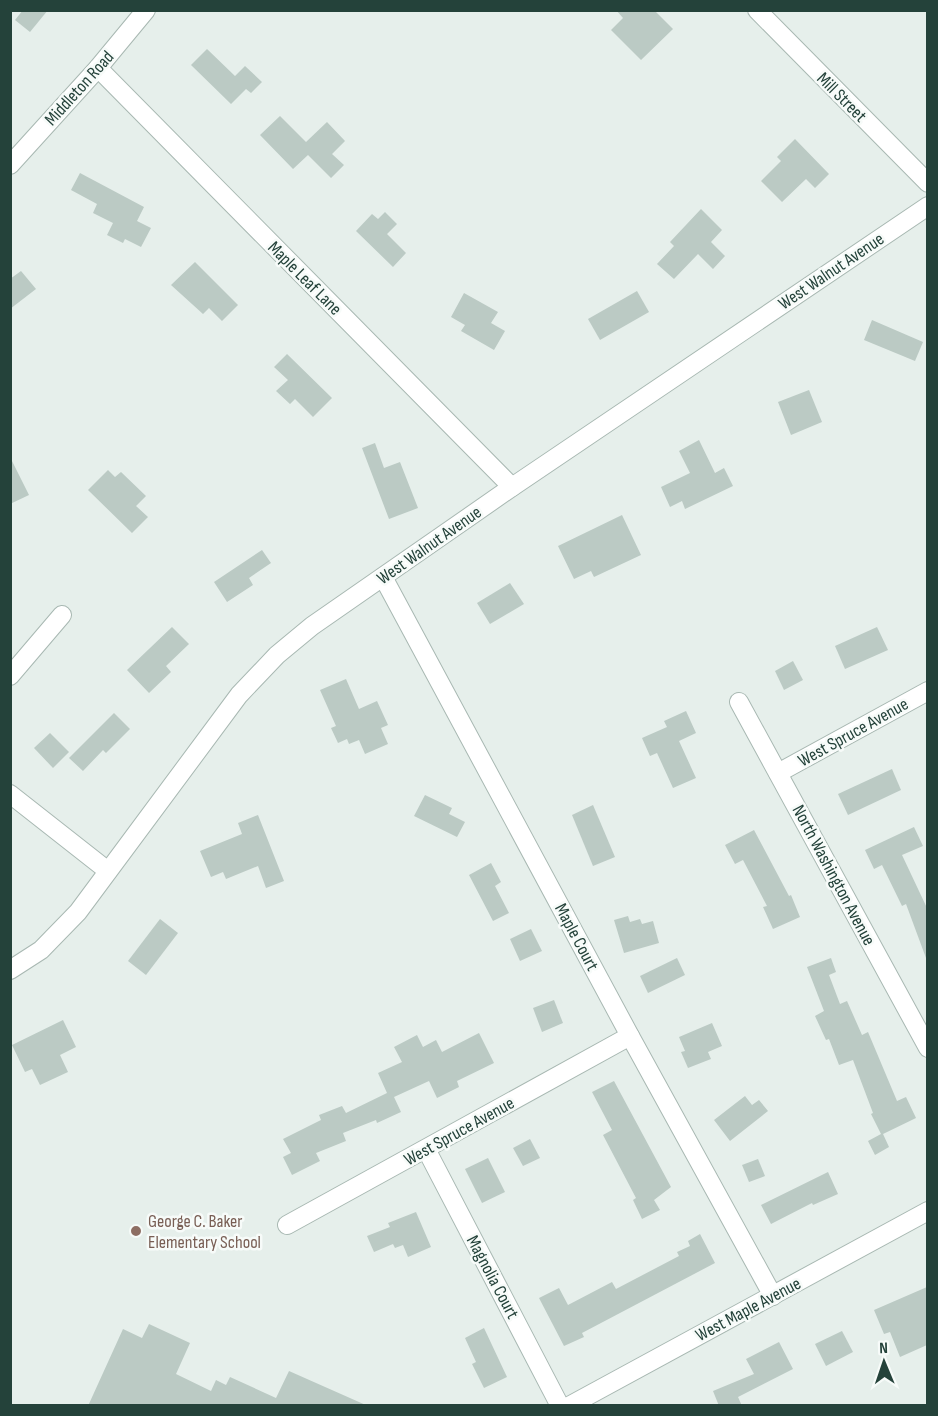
<svg xmlns="http://www.w3.org/2000/svg" width="938" height="1416" font-family="'Sofia Sans Condensed',sans-serif">
<style>
.building{fill:#bbcac4}
.lines{fill:none;stroke-linecap:round;stroke-linejoin:round}
.street-casing{stroke:#a8b8b2;stroke-width:20}
.street{stroke:#fff;stroke-width:18}
.education-dot{fill:#8d6e63;stroke:#f7fbf9;stroke-width:2}
.labels{text-anchor:middle;stroke-width:5;stroke-linejoin:round;paint-order:stroke}
.street-label{font-size:18px;fill:#24423a;stroke:#f7fbf9}
.education-label{font-size:18px;fill:#785e54;stroke:#f7fbf9;text-anchor:start}
</style>
<rect width="100%" height="100%" fill="#e6efeb"/>
<!-- building -->
<g class="building">
<path d="M 23,10 L 48,10 L 30,32 L 15,20 Z"/>
<path d="M 616,10 L 654,10 L 673,29 L 641,60 L 611,30 L 623,18 Z"/>
<path d="M 207,49 L 235,76 L 245,66 L 262,82 L 251,93 L 246,89 L 231,104 L 191,65 Z"/>
<path d="M 280,116 L 306,142 L 327,122 L 345,141 L 332,154 L 344,165 L 331,178 L 308,155 L 293,169 L 260,135 Z"/>
<path d="M 795,139 L 829,174 L 815,188 L 806,179 L 782,202 L 761,181 L 781,161 L 777,157 Z"/>
<path d="M 80,173 L 144,207 L 137,221 L 151,228 L 141,247 L 125,239 L 123,243 L 107,235 L 113,223 L 93,213 L 97,204 L 71,190 Z"/>
<path d="M 701,209 L 722,230 L 711,242 L 725,256 L 713,269 L 698,254 L 674,279 L 657,264 L 674,246 L 670,242 Z"/>
<path d="M 385,212 L 397,224 L 387,234 L 406,253 L 393,267 L 356,231 L 372,214 L 378,219 Z"/>
<path d="M 195,262 L 238,305 L 222,321 L 209,308 L 203,314 L 171,285 Z"/>
<path d="M 21,271 L 36,289 L 10,309 L 10,279 Z"/>
<path d="M 637,291 L 649,312 L 600,340 L 588,319 Z"/>
<path d="M 464,293 L 498,312 L 491,323 L 505,331 L 494,350 L 461,331 L 465,325 L 451,317 Z"/>
<path d="M 872,320 L 923,342 L 915,361 L 864,340 Z"/>
<path d="M 287,354 L 332,398 L 313,417 L 295,399 L 290,404 L 276,391 L 288,380 L 274,367 Z"/>
<path d="M 809,390 L 822,422 L 791,435 L 778,402 Z"/>
<path d="M 699,440 L 715,473 L 724,468 L 733,486 L 685,509 L 682,501 L 670,507 L 661,487 L 690,473 L 679,451 Z"/>
<path d="M 375,443 L 384,468 L 400,462 L 418,508 L 389,519 L 362,448 Z"/>
<path d="M 10,457 L 29,495 L 10,504 Z"/>
<path d="M 108,470 L 115,477 L 121,472 L 146,496 L 136,506 L 148,517 L 132,533 L 88,490 Z"/>
<path d="M 622,515 L 641,555 L 594,577 L 591,571 L 574,579 L 558,546 Z"/>
<path d="M 262,550 L 271,563 L 249,578 L 253,585 L 227,602 L 214,582 Z"/>
<path d="M 510,583 L 524,604 L 490,624 L 477,603 Z"/>
<path d="M 172,627 L 189,644 L 166,666 L 171,672 L 149,693 L 127,670 Z"/>
<path d="M 877,627 L 888,650 L 845,669 L 835,646 Z"/>
<path d="M 793,661 L 803,680 L 784,690 L 775,671 Z"/>
<path d="M 346,679 L 359,709 L 377,701 L 388,725 L 381,728 L 388,744 L 365,754 L 359,740 L 349,744 L 347,739 L 338,743 L 331,728 L 336,726 L 320,690 Z"/>
<path d="M 686,711 L 696,733 L 679,741 L 696,778 L 673,788 L 657,753 L 650,756 L 642,738 L 667,727 L 664,721 Z"/>
<path d="M 114,713 L 130,729 L 106,753 L 103,750 L 83,771 L 69,758 Z"/>
<path d="M 50,733 L 69,752 L 53,768 L 34,748 Z"/>
<path d="M 892,769 L 901,790 L 848,815 L 838,794 Z"/>
<path d="M 425,795 L 452,808 L 449,814 L 465,822 L 457,837 L 414,816 Z"/>
<path d="M 593,805 L 615,857 L 593,866 L 572,815 Z"/>
<path d="M 258,815 L 284,881 L 266,888 L 258,866 L 226,879 L 223,872 L 211,877 L 200,851 L 242,834 L 238,823 Z"/>
<path d="M 914,827 L 923,846 L 902,855 L 927,908 L 927,958 L 926,958 L 906,904 L 902,906 L 882,865 L 874,869 L 865,850 Z"/>
<path d="M 754,830 L 789,896 L 791,895 L 800,917 L 773,929 L 763,907 L 767,906 L 743,860 L 735,864 L 725,845 Z"/>
<path d="M 491,863 L 501,882 L 495,886 L 509,913 L 493,921 L 469,875 Z"/>
<path d="M 628,916 L 630,922 L 640,919 L 642,924 L 653,921 L 659,943 L 624,953 L 614,920 Z"/>
<path d="M 160,919 L 178,933 L 146,975 L 128,961 Z"/>
<path d="M 531,929 L 542,951 L 520,961 L 510,939 Z"/>
<path d="M 677,958 L 685,975 L 648,993 L 640,976 Z"/>
<path d="M 831,958 L 836,972 L 829,975 L 840,1004 L 847,1001 L 862,1035 L 868,1032 L 897,1101 L 906,1097 L 916,1118 L 883,1134 L 889,1147 L 875,1155 L 868,1141 L 881,1134 L 871,1114 L 873,1113 L 853,1060 L 839,1065 L 829,1039 L 826,1040 L 815,1016 L 824,1011 L 807,967 Z"/>
<path d="M 554,1000 L 563,1023 L 542,1032 L 533,1008 Z"/>
<path d="M 63,1020 L 76,1047 L 60,1055 L 68,1072 L 40,1085 L 32,1069 L 25,1072 L 12,1045 Z"/>
<path d="M 712,1023 L 722,1046 L 708,1052 L 711,1059 L 688,1068 L 681,1052 L 685,1051 L 679,1037 Z"/>
<path d="M 479,1033 L 494,1063 L 457,1081 L 459,1087 L 437,1098 L 429,1081 L 394,1097 L 401,1112 L 377,1123 L 376,1120 L 343,1133 L 346,1141 L 316,1153 L 320,1161 L 292,1175 L 283,1157 L 291,1153 L 283,1139 L 321,1120 L 319,1115 L 342,1106 L 346,1113 L 387,1093 L 378,1073 L 402,1062 L 394,1047 L 417,1035 L 423,1047 L 436,1040 L 442,1052 Z"/>
<path d="M 614,1081 L 671,1187 L 654,1200 L 660,1210 L 642,1219 L 633,1200 L 636,1198 L 603,1135 L 612,1130 L 592,1092 Z"/>
<path d="M 745,1096 L 752,1105 L 759,1100 L 768,1111 L 730,1141 L 714,1120 Z"/>
<path d="M 530,1139 L 540,1158 L 523,1166 L 513,1148 Z"/>
<path d="M 488,1158 L 505,1192 L 482,1203 L 465,1169 Z"/>
<path d="M 758,1159 L 765,1176 L 749,1182 L 742,1165 Z"/>
<path d="M 828,1172 L 838,1194 L 813,1205 L 812,1203 L 771,1224 L 761,1205 Z"/>
<path d="M 416,1212 L 431,1247 L 408,1257 L 403,1245 L 395,1248 L 393,1244 L 374,1252 L 367,1236 L 390,1227 L 388,1223 Z"/>
<path d="M 700,1234 L 715,1263 L 582,1333 L 584,1337 L 564,1346 L 539,1298 L 559,1288 L 568,1305 L 612,1282 L 616,1289 L 679,1256 L 677,1252 L 690,1246 L 688,1241 Z"/>
<path d="M 927,1287 L 927,1345 L 900,1357 L 890,1332 L 884,1334 L 874,1310 Z"/>
<path d="M 149,1324 L 190,1343 L 176,1374 L 211,1391 L 216,1380 L 226,1385 L 230,1377 L 276,1398 L 289,1371 L 368,1406 L 88,1406 L 123,1329 L 142,1338 Z"/>
<path d="M 484,1328 L 507,1377 L 484,1388 L 472,1364 L 476,1362 L 465,1338 Z"/>
<path d="M 842,1331 L 853,1352 L 826,1366 L 815,1344 Z"/>
<path d="M 779,1342 L 793,1369 L 738,1397 L 742,1406 L 719,1406 L 713,1391 L 754,1374 L 746,1359 Z"/>
</g>
<g class="lines">
<defs>
<g id="street">
<path d="M 757,10 L 928,183"/>
<path d="M 98,68 L 512,487"/>
<path d="M 10,165 L 98,68 L 146,10"/>
<path d="M 383,577 L 630,1036 L 773,1296"/>
<path d="M 10,676 L 62,615"/>
<path d="M 739,702 L 928,1048"/>
<path d="M 778,773 L 928,691"/>
<path d="M 10,794 L 108,871"/>
<path d="M 10,970 L 41,950 L 78,912 L 239,695 L 277,655 L 312,626 L 512,487 L 928,206"/>
<path d="M 426,1149 L 560,1406"/>
<path d="M 287,1225 L 630,1036"/>
<path d="M 569,1406 L 928,1211"/>
</g>
</defs>
<!-- street casing -->
<use href="#street" class="street-casing"/>
<!-- street -->
<use href="#street" class="street"/>
</g>
<!-- markers -->
<circle class="education-dot" cx="136" cy="1231" r="6"/>
<g class="labels">
<!-- street labels -->
<g class="street-label">
<text transform="translate(79 88) rotate(-48)" y="6">Middleton Road</text>
<text transform="translate(842 97) rotate(45)" y="6">Mill Street</text>
<text transform="translate(831 271) rotate(-34)" y="6">West Walnut Avenue</text>
<text transform="translate(305 278) rotate(45)" y="6">Maple Leaf Lane</text>
<text transform="translate(429 545) rotate(-35)" y="6">West Walnut Avenue</text>
<text transform="translate(853 732) rotate(-29)" y="6">West Spruce Avenue</text>
<text transform="translate(834 875) rotate(62)" y="6">North Washington Avenue</text>
<text transform="translate(577 937) rotate(62)" y="6">Maple Court</text>
<text transform="translate(459 1131) rotate(-29)" y="6">West Spruce Avenue</text>
<text transform="translate(493 1277) rotate(62)" y="6">Magnolia Court</text>
<text transform="translate(748 1309) rotate(-28)" y="6">West Maple Avenue</text>
</g>
<!-- education labels -->
<g class="education-label">
<text x="148" y="1227">George C. Baker<tspan x="148" dy="21">Elementary School</tspan></text>
</g>
</g>
<!-- border -->
<rect width="938" height="1416" fill="none" stroke="#24423a" stroke-width="24"/>
<!-- north arrow -->
<g transform="translate(884 1362) rotate(358)" stroke="#f7fbf9" stroke-width="4.5" paint-order="stroke">
<path d="M0-4.5L10 22L0 15L-10 22Z" fill="#24423a"/>
<text y="-9" font-size="16" font-weight="bold" text-anchor="middle" fill="#24423a">N</text>
</g>
</svg>
